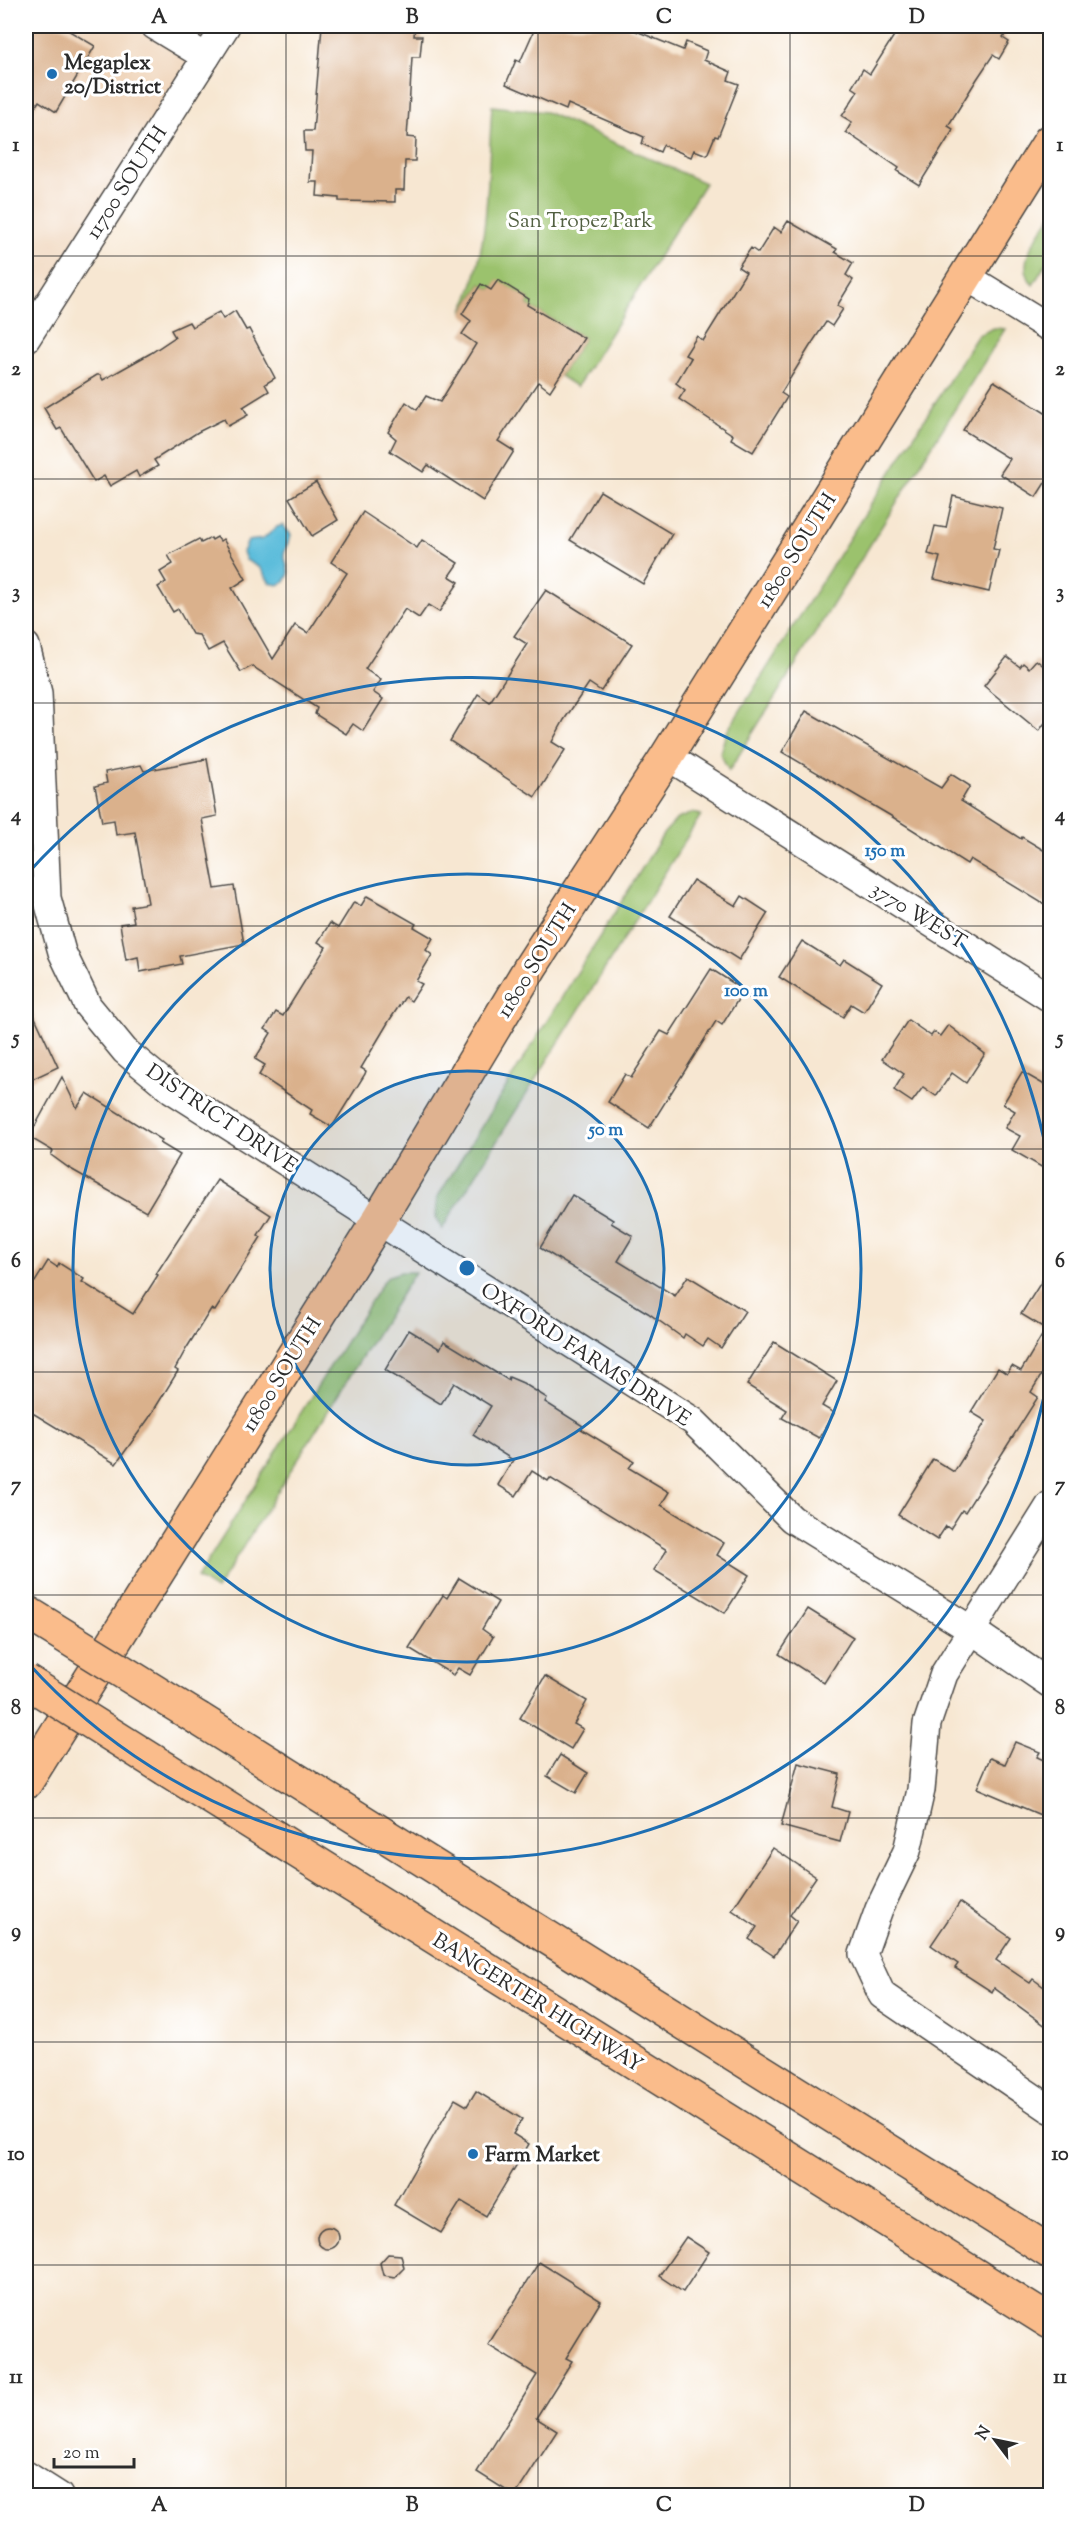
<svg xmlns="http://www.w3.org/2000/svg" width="1076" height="2521" font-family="'Sorts Mill Goudy',serif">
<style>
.built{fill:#f0d6bc}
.green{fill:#9bc26d;stroke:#63764c;stroke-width:1.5}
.water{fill:#5dbddb;stroke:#447483;stroke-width:1.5}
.building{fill:#dab18c}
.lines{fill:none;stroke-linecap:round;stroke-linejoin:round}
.minor-casing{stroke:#4a4744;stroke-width:30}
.major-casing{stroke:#4a4744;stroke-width:36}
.highway-casing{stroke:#4a4744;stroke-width:36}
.minor{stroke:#fff;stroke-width:27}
.major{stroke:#fabc8b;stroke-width:33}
.highway{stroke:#fabc8b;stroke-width:33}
.highway-bridge-casing{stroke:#4a4744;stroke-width:36;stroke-linecap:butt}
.highway-bridge{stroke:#fabc8b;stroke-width:33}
.grid{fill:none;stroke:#2b2b2b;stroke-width:1.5;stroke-opacity:0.55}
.ring{fill:none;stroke:#1f6fb2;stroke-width:3}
.poi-dot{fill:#1f6fb2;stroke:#fff;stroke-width:2}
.labels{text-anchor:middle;stroke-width:6;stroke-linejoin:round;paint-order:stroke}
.poi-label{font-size:21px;font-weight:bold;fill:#2b2b2b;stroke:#fff;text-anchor:start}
.street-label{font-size:21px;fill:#2b2b2b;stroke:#fff}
.park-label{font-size:21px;fill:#526042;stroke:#fff}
.centre{fill:#1f6fb2;stroke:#fff;stroke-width:3}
.ring-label{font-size:18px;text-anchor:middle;font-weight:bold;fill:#1f6fb2;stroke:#fff;stroke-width:6;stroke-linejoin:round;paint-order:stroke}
.neatline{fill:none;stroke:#2b2b2b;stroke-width:2}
.grid-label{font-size:20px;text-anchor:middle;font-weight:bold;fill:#2b2b2b}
</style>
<rect width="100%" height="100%" fill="#fff"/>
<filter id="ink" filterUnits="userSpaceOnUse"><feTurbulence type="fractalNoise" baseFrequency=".0167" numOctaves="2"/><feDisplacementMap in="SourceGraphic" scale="12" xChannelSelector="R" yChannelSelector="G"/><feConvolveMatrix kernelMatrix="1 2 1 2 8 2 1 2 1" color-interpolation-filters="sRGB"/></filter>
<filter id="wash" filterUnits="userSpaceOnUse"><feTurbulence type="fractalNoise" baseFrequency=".008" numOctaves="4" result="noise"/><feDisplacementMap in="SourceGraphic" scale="24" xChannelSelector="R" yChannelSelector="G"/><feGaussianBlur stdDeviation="1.35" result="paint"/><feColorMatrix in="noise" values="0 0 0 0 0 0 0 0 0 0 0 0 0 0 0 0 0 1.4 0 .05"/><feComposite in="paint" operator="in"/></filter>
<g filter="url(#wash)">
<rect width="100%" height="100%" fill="#f7e7d2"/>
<!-- built -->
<path class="built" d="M 26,26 L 228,26 L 26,339 Z"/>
<!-- green -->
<g class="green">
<path d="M 492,106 L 546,112 L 705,183 L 577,387 L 560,376 L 584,338 L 527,305 L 529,299 L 498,281 L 491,290 L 481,284 L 462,312 C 491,249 487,174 492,106 Z"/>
<path d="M 1050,217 L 1050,257 L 1033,285 C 1014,262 1038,237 1050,217 Z"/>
<path d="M 994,328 L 1005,329 L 729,771 L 720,753 L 726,733 L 974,341 L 978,335 Z"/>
<path d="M 693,813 L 701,815 L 442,1229 L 436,1219 L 437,1198 L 664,833 L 677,819 Z"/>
<path d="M 401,1272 L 415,1272 L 216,1590 L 197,1578 L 383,1282 L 389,1276 Z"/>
</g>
<!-- water -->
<path class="water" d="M 283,525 L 291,535 L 284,554 L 289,574 L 285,582 L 278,585 L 270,583 L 260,568 L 246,560 L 243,552 L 248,541 L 263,539 L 277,527 Z"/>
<g id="blocks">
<!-- building -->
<g class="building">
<path d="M 26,26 L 61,26 L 95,46 L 56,112 L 39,101 L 26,122 Z"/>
<path d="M 322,26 L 415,26 L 414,36 L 422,36 L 420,57 L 412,57 L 409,109 L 407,137 L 416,138 L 415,161 L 405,161 L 404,190 L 395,190 L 395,202 L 339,201 L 339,198 L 317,196 L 318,182 L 310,182 L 312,151 L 305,151 L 304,131 L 313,131 Z"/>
<path d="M 536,26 L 624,26 L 683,50 L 686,42 L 707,51 L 704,60 L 731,72 L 728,80 L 739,84 L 718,137 L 715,136 L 707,155 L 694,150 L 691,157 L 663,145 L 660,152 L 642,144 L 644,137 L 619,126 L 568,104 L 566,110 L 506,84 L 516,60 L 520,62 Z"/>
<path d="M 900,26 L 1011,26 L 1003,38 L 1009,42 L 999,59 L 993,55 L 977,79 L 948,126 L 953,129 L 952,132 L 919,185 L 897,171 L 899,168 L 846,132 L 852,122 L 842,116 L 858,91 L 852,87 L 863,69 L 870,74 Z"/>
<path d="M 788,221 L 837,249 L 835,252 L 853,263 L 846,275 L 853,280 L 837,306 L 843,309 L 832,326 L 826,322 L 810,346 L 781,393 L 787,397 L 786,399 L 753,452 L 731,439 L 733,435 L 679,399 L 685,390 L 676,383 L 691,358 L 685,355 L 697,336 L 703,341 L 746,272 L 738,267 L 751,248 L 758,253 L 774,227 L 781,232 Z"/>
<path d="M 498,280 L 529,299 L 527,305 L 584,338 L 550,391 L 538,382 L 498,441 L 514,451 L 483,501 L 428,465 L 423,472 L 390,451 L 396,439 L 388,432 L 406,402 L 417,410 L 426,396 L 440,402 L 476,344 L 462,334 L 471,321 L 462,314 L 481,284 L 491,290 Z"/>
<path d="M 235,311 L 246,330 L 249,329 L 275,378 L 265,384 L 269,391 L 243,407 L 248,415 L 228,426 L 224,419 L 198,432 L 154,460 L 158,466 L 139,477 L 136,471 L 110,486 L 104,476 L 94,482 L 61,428 L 57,430 L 44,408 L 97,375 L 100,375 L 103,380 L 151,353 L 175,337 L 171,330 L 189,322 L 192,327 L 219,312 L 223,319 Z"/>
<path d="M 994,381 L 1050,416 L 1050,475 L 1036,497 L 1000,474 L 1010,459 L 963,430 Z"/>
<path d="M 316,482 L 338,520 L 312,536 L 289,498 Z"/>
<path d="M 600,491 L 672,534 L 643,584 L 570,540 Z"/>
<path d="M 953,496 L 1002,508 L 993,549 L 999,550 L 989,592 L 934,579 L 940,557 L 928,554 L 935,526 L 946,528 Z"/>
<path d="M 363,512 L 417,548 L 422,540 L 458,563 L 449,576 L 459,582 L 439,612 L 428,605 L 419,618 L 405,609 L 365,669 L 381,680 L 373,692 L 383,699 L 363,731 L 353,724 L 346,734 L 315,714 L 317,708 L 252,666 L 241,672 L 223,643 L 208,651 L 199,635 L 192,634 L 178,609 L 173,612 L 158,587 L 166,582 L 160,572 L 173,564 L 168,555 L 199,539 L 201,543 L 211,538 L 212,540 L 217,537 L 220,541 L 223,539 L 246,579 L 232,588 L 273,659 L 295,625 L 308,633 L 347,573 L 331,562 Z"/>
<path d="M 546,590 L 632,644 L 601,691 L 589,683 L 564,720 L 552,742 L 565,750 L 535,797 L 450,741 L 478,694 L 490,702 L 527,644 L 514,636 Z"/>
<path d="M 1007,657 L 1020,667 L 1023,663 L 1029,668 L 1036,660 L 1050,671 L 1050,716 L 1039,731 L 984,686 Z"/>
<path d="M 806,711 L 941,788 L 951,774 L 970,786 L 961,801 L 1021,839 L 1022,837 L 1050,854 L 1050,908 L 970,859 L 967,864 L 891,816 L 782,752 Z"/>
<path d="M 207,759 L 217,816 L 202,819 L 215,889 L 234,886 L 244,944 L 180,956 L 182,964 L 140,972 L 138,957 L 126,960 L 120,924 L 134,922 L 131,906 L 148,903 L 135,832 L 116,835 L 114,820 L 102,822 L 95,786 L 107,783 L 105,772 L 141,765 L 144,771 Z"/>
<path d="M 693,880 L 736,906 L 742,896 L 768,913 L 739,960 L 670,916 Z"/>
<path d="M 367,896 L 416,924 L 414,927 L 433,938 L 426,950 L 432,955 L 416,981 L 422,984 L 411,1001 L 405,997 L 389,1021 L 361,1068 L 366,1071 L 365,1074 L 332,1127 L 310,1114 L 312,1110 L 259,1075 L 265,1065 L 255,1059 L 271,1033 L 265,1029 L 276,1012 L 283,1016 L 326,947 L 318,942 L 330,923 L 338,928 L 354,902 L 361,906 Z"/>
<path d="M 802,941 L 840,965 L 844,959 L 882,983 L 864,1012 L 851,1004 L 843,1017 L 779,977 Z"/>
<path d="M 711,969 L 744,990 L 722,1025 L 716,1021 L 649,1128 L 608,1102 L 625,1074 L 631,1078 L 661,1031 L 669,1035 Z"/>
<path d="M 26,998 L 58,1067 L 26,1082 Z"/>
<path d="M 908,1020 L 931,1036 L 934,1032 L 940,1036 L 948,1025 L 985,1054 L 966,1083 L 952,1073 L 936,1096 L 923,1087 L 912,1102 L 894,1090 L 904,1074 L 882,1059 Z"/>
<path d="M 1022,1072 L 1050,1088 L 1050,1172 L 1012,1150 L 1020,1136 L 1005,1128 L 1015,1111 L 1003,1104 Z"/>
<path d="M 62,1077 L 77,1108 L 87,1093 L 162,1140 L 160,1143 L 180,1155 L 146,1212 L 69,1168 L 51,1155 L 53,1151 L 29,1137 Z"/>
<path d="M 217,1180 L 271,1215 L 258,1235 L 261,1237 L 215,1311 L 211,1309 L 186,1349 L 175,1369 L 178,1371 L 149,1418 L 116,1464 L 26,1409 L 26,1275 L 35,1282 L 48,1261 L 57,1267 L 59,1263 L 84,1279 L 82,1282 L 133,1314 L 158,1275 L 156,1274 Z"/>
<path d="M 572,1195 L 613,1220 L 611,1223 L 633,1236 L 618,1261 L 675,1296 L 688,1276 L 745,1311 L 721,1348 L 708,1339 L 703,1346 L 685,1334 L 683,1338 L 648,1313 L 540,1248 Z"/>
<path d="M 1050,1268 L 1050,1361 L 1031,1392 L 1038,1397 L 965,1512 L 962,1510 L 950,1529 L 946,1526 L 937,1540 L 898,1515 L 933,1459 L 954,1472 L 986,1421 L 971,1412 L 998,1368 L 1007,1374 L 1012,1366 L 1021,1371 L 1046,1329 L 1021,1314 Z"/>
<path d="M 409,1330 L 440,1349 L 444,1341 L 508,1380 L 509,1377 L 523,1383 L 547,1398 L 545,1402 L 583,1426 L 581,1429 L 634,1461 L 629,1468 L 669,1492 L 661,1505 L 724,1543 L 717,1555 L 749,1575 L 725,1613 L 654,1570 L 667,1550 L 550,1478 L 548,1481 L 532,1471 L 516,1496 L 498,1485 L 513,1460 L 473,1435 L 491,1406 L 454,1383 L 441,1404 L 385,1370 Z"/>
<path d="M 774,1342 L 837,1381 L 822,1406 L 834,1413 L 819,1438 L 782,1418 L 787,1410 L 747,1385 Z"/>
<path d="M 459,1578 L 498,1602 L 482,1629 L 493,1637 L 470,1675 L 458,1668 L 453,1675 L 409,1648 L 443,1595 L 447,1598 Z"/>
<path d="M 808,1609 L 853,1637 L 824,1683 L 779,1654 Z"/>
<path d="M 545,1676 L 587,1701 L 574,1724 L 583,1729 L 571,1749 L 520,1718 Z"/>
<path d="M 1015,1742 L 1040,1752 L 1037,1757 L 1050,1763 L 1050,1819 L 977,1788 L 990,1758 L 1005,1764 Z"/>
<path d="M 560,1755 L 588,1773 L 576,1793 L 547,1776 Z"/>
<path d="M 798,1763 L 840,1774 L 832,1807 L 848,1812 L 840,1842 L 781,1826 Z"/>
<path d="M 773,1848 L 816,1877 L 790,1915 L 797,1921 L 774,1956 L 749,1939 L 757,1927 L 732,1910 Z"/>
<path d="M 960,1902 L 1011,1938 L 996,1960 L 1030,1983 L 1033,1979 L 1044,1987 L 1050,1976 L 1050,2029 L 994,1988 L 992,1992 L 955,1968 L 958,1964 L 931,1945 Z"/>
<path d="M 476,2091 L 522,2119 L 513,2134 L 529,2144 L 486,2216 L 461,2201 L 441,2233 L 394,2205 L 455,2099 L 467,2106 Z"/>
<circle cx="328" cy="2238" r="11"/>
<path d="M 686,2237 L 709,2252 L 683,2292 L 659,2276 Z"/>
<path d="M 388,2254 L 401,2255 L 404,2268 L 395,2277 L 383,2275 L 380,2263 Z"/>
<path d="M 539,2262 L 601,2301 L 566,2358 L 572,2361 L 536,2418 L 557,2431 L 515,2496 L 477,2472 L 537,2375 L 488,2345 Z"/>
</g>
</g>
</g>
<g filter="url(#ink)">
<use href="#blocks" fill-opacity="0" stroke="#4a4744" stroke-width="1.5"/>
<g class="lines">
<defs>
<g id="minor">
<path d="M 155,26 L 206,57"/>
<path d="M 967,277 L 1050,328"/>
<path d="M 26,339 L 226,26"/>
<path d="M 26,646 L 38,693 L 47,898 L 62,952 L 88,1006 L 125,1051 L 171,1089 L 693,1421 L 792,1519 L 970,1629 L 1050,1684"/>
<path d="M 667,756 L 1050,998"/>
<path d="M 1050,1505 L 944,1674 L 927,1724 L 921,1790 L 907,1851 L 879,1909 L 863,1954 L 882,1995 L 1050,2109"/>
<path d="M 26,2475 L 59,2496"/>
</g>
<path id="major" d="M 26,1782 L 378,1221 L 531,966 L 667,756 L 1050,141"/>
<g id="highway">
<path d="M 199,1719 L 1050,2252"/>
<path d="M 166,1769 L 1050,2322"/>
</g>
</defs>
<!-- minor casing -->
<use href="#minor" class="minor-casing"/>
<!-- major casing -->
<use href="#major" class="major-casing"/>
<!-- highway casing -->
<use href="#highway" class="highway-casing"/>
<!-- minor -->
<use href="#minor" class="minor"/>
<!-- major -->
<use href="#major" class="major"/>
<!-- highway -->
<use href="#highway" class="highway"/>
<defs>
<g id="highway-bridge">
<path d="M 26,1612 L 199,1719"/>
<path d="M 26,1681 L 166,1769"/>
</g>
</defs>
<!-- highway-bridge casing -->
<use href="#highway-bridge" class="highway-bridge-casing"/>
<!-- highway-bridge -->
<use href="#highway-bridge" class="highway-bridge"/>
</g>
</g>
<!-- grid -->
<path class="grid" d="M 286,26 L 286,2496M 538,26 L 538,2496M 790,26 L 790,2496M 26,256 L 1050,256M 26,479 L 1050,479M 26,703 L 1050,703M 26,926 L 1050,926M 26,1149 L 1050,1149M 26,1372 L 1050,1372M 26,1595 L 1050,1595M 26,1818 L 1050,1818M 26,2042 L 1050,2042M 26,2265 L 1050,2265"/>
<!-- distance rings -->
<circle cx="467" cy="1268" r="197" fill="#1f6fb2" fill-opacity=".12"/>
<g class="ring">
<circle cx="467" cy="1268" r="197"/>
<circle cx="467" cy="1268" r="394"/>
<path d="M1050 1366A591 591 0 0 1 28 1663M28 873A591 591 0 0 1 1050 1170"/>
</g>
<!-- markers -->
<g class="poi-dot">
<circle cx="52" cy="74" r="6"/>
<circle cx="473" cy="2154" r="6"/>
</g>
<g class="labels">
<!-- poi labels -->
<g class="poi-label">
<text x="64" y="69">Megaplex<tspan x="64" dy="24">20/District</tspan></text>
<text x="485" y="2161">Farm Market</text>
</g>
<!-- street labels -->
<g class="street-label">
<text transform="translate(126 182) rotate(-57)" y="7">11700 SOUTH</text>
<text transform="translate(796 550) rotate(-58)" y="7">11800 SOUTH</text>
<text transform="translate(919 915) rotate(32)" y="7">3770 WEST</text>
<text transform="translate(536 960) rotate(-58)" y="7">11800 SOUTH</text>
<text transform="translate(222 1118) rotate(34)" y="7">DISTRICT DRIVE</text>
<text transform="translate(586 1354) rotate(33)" y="7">OXFORD FARMS DRIVE</text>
<text transform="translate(281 1374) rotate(-58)" y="7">11800 SOUTH</text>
<text transform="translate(538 2002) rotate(32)" y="7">BANGERTER HIGHWAY</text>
</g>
<!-- park labels -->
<g class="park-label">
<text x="580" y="227">San Tropez Park</text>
</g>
</g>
<circle cx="467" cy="1268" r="9" class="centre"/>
<g class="ring-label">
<text x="885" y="856">150 m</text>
<text x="746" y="996">100 m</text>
<text x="606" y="1135">50 m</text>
</g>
<!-- margin -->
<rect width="1076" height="2521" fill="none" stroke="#fff" stroke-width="66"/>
<!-- north arrow -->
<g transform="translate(995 2440) rotate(302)" stroke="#ffffff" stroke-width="4.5" paint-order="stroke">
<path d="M0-4.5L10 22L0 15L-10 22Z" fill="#2b2b2b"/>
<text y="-9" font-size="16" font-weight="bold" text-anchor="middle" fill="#2b2b2b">N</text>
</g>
<!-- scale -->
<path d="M54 2458v9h80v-9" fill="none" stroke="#2b2b2b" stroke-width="3"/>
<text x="63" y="2458" font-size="18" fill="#2b2b2b" stroke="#ffffff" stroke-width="4.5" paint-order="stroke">20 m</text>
<rect x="33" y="33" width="1010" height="2455" class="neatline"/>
<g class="grid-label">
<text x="159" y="23">A</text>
<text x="412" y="23">B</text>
<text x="664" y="23">C</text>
<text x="917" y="23">D</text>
<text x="16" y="151">1</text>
<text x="1060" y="151">1</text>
<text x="16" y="375">2</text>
<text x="1060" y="375">2</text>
<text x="16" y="598">3</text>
<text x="1060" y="598">3</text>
<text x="16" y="821">4</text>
<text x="1060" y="821">4</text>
<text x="16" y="1044">5</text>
<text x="1060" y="1044">5</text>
<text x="16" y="1267">6</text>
<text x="1060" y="1267">6</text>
<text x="16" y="1491">7</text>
<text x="1060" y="1491">7</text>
<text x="16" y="1714">8</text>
<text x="1060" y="1714">8</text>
<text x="16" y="1937">9</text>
<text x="1060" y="1937">9</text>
<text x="16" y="2160">10</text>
<text x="1060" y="2160">10</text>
<text x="16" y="2383">11</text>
<text x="1060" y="2383">11</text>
<text x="159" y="2511">A</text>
<text x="412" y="2511">B</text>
<text x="664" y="2511">C</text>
<text x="917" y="2511">D</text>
</g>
</svg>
